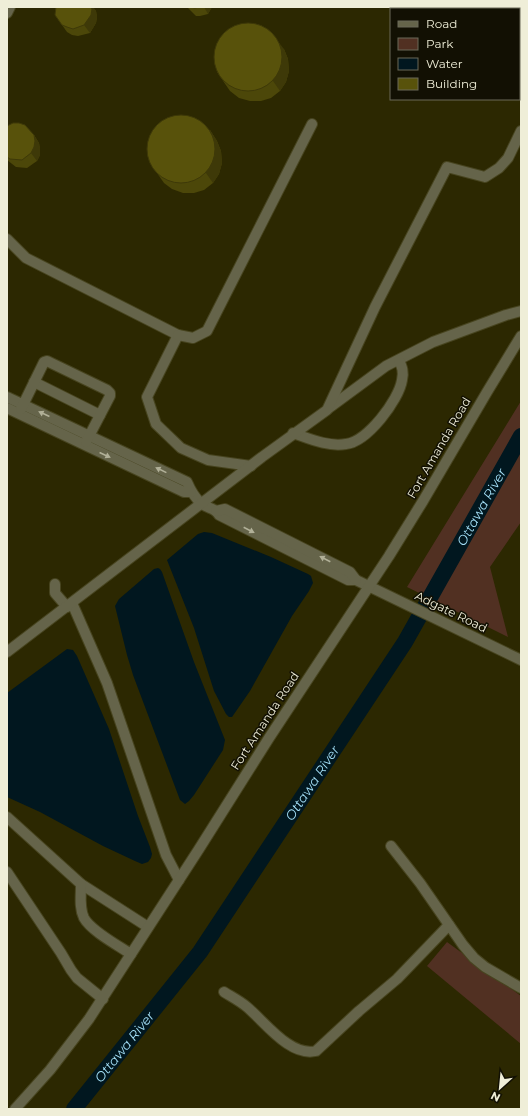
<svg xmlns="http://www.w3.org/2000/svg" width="528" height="1116" font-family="Montserrat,sans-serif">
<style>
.green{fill:#513022}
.water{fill:#01171f}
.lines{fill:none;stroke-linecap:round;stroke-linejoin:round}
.river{stroke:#01171f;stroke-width:16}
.minor-casing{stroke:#47441f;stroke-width:12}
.minor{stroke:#65644a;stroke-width:10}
.rail-casing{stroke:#878465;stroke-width:4}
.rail{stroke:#121003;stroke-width:2.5;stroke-dasharray:8;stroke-linecap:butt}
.wall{fill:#4c4709}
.shaded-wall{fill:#3e3908}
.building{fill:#58520b;stroke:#3e3908}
.oneway{fill:#b1b098}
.labels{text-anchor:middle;stroke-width:3;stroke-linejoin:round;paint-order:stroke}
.street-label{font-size:12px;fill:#efeed8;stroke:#121003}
.water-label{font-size:13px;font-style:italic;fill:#a3dff7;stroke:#121003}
</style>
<rect width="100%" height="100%" fill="#2c2801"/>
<!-- green -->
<g class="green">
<path d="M 521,401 L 521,522 L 490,567 L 508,637 L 407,587 Z"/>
<path d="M 447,942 L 521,996 L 521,1044 L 427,966 Z"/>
</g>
<!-- water -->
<g class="water">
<path d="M 204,532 L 212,533 L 271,557 L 308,574 L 311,576 L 313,583 L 309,591 L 292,616 L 250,691 L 232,717 L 229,717 L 226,714 L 214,691 L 194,628 L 167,560 L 198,534 Z"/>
<path d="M 158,568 L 160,569 L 162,572 L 194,662 L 225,740 L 223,750 L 194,795 L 189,801 L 185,804 L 180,800 L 133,675 L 127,655 L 115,606 L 119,599 L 154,569 Z"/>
<path d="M 67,649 L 73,650 L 77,656 L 109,729 L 138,816 L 150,847 L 152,854 L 151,858 L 148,862 L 142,864 L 135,861 L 103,846 L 40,812 L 7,797 L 7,693 Z"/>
</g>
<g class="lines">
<!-- river -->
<path class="river" id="s1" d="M 74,1109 L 200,952 L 405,642 L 521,436"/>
<defs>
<g id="minor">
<path d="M 7,13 L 10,7"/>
<path d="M 7,239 L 26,258 L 178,335 L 147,397 L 156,424 L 181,448 L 208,460 L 251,466"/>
<path d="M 178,335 L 193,338 L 207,331 L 312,124"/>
<path d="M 34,382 L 100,415"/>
<path d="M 7,397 L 187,482 C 190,489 195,498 201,503 C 207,509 215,507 219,515 L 348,580 L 356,580 L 521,660"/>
<path d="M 7,408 L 184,492 L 191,492"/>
<path d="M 329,408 L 386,366 L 433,342 L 506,315 L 521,311"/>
<path d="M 21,409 L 44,362 L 47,361 L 107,390 L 110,393 L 110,396 L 86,442"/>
<path d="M 293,433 C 310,439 328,447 346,444 C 367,442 399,400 402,380 C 404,372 402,367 399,360"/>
<path d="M 216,511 L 225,509 L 350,572 L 356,580"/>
<path d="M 55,584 L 55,593 L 67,607"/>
<path d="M 72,603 L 107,683 L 166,855 L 179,880"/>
<path d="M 7,652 L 262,457 L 327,410 L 375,307 L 447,167 L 485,177 L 499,168 L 508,158 L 521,131"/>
<path d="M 7,817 L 81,884 L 148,927"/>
<path d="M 391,846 L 420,883 L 463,945 L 474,958 L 485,967 L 521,988"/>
<path d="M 7,872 L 61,953 L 71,970 L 77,978 L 103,999"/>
<path d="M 81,884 C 81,895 79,908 84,918 C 91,931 119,946 131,954"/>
<path d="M 224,992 C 232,997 240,1001 247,1007 C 265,1022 290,1057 316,1051 L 359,1011 L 397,979 L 449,925"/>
<path d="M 15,1109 L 50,1070 L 89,1019 L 199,849 L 269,738 L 389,556 L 423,501 L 487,392 L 521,336"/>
</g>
</defs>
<!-- minor casing -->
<use href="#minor" class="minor-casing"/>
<!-- minor -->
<use href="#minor" class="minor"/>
<defs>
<g id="rail">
<path d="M 476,7 L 480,9"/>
<path d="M 488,7 L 492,9"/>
<path d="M 519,29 L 521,30"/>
</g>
</defs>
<!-- rail casing -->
<use href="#rail" class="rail-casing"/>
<!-- rail -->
<use href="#rail" class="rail"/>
</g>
<!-- wall -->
<g class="wall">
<path d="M 56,7 L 93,7 L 96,11 L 97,17 L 96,23 L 90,33 L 78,36 L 72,35 L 67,32 L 55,15 Z"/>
<path d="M 187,7 L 212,7 L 208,14 L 200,16 L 196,16 Z"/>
<path d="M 284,49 L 288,59 L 289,71 L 286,82 L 280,91 L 271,98 L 261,101 L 250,101 L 239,98 L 230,91 L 217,72 Z"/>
<path d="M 7,126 L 34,135 L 39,143 L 40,149 L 40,155 L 37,161 L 27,168 L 16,167 L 7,160 Z"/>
<path d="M 210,130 L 217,141 L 221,151 L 222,163 L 219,174 L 213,183 L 204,190 L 194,193 L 183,193 L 172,189 L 164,183 L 150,163 Z"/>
</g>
<!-- shaded-wall -->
<g class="shaded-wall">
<path d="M 91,7 L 93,7 L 96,11 L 97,17 L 96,23 L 90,33 L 84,25 Z"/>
<path d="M 204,7 L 212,7 L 208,14 Z"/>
<path d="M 276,39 L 284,49 L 288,59 L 289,71 L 286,82 L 280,91 L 273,81 Z"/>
<path d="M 210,130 L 217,141 L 221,151 L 222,163 L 219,174 L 213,183 L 206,173 Z"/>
<path d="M 34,135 L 39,143 L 40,149 L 40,155 L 37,161 L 31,153 Z"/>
</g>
<!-- building -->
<g class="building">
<path d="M 56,7 L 91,7 L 92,9 L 91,15 L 84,25 L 73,29 L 67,27 L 62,25 L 55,15 Z"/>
<path d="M 190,7 L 199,7 L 195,8 Z"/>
<circle cx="248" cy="57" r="34"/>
<circle cx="181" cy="149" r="34"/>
<path d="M 13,123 L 19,123 L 25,125 L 34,135 L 35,141 L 34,147 L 31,153 L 22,160 L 10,159 L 7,157 L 7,126 Z"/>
</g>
<!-- one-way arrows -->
<defs><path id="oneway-solid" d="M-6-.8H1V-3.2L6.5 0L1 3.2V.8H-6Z"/></defs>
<g class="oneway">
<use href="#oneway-solid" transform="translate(44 414) rotate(-155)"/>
<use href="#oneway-solid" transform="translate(105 455) rotate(25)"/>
<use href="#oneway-solid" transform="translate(161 470) rotate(-154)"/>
<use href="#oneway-solid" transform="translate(249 530) rotate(27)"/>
<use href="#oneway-solid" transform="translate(325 559) rotate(-153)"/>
</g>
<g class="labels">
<!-- street labels -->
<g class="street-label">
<text transform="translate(439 448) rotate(-60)" y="4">Fort Amanda Road</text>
<text transform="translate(451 612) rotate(26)" y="4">Adgate Road</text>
<text transform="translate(265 721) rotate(-57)" y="4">Fort Amanda Road</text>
</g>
<!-- water labels -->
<g class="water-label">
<text dy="5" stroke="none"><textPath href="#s1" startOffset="728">Ottawa River</textPath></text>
<text dy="5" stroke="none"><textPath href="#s1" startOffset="404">Ottawa River</textPath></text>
<text dy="5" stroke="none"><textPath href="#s1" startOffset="80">Ottawa River</textPath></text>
</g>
</g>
<!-- border -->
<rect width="528" height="1116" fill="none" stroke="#efeed8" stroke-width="16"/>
<!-- legend -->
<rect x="390" y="8" width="130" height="92" fill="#121003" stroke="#6a6958"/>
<rect x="398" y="21" width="20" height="6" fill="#65644a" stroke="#6a6958"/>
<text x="426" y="28" font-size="12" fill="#efeed8">Road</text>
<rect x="398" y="38" width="20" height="12" fill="#513022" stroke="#6a6958"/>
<text x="426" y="48" font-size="12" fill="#efeed8">Park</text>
<rect x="398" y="58" width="20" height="12" fill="#01171f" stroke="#6a6958"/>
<text x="426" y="68" font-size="12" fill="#efeed8">Water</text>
<rect x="398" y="78" width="20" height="12" fill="#58520b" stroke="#6a6958"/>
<text x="426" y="88" font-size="12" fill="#efeed8">Building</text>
<!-- north arrow -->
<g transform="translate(500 1088) rotate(207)" stroke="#121003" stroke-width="3" paint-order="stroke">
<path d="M0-3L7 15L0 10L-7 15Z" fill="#efeed8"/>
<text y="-6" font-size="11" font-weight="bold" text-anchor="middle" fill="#efeed8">N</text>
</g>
</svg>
